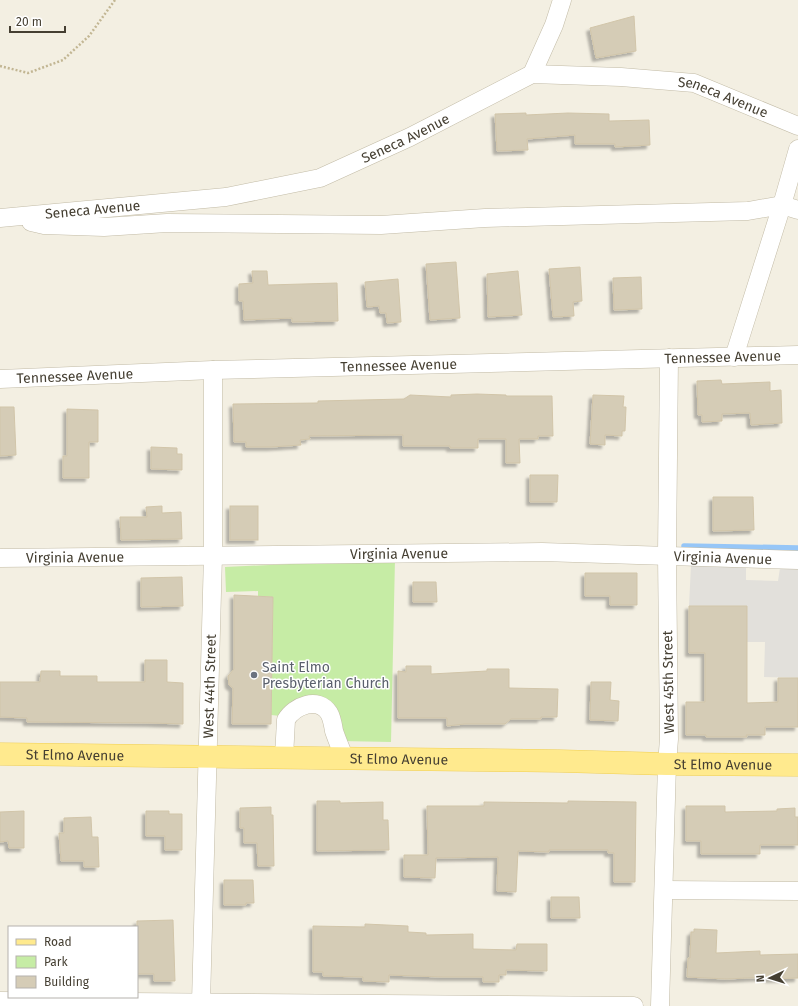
<svg xmlns="http://www.w3.org/2000/svg" width="798" height="1006" font-family="'Fira Sans',sans-serif">
<style>
.green{fill:#c6eca5}
.parking{fill:#e2e0db}
.lines{fill:none;stroke-linecap:round;stroke-linejoin:round}
.stream{stroke:#96c6f7;stroke-width:5.5}
.building{fill:#d5ccb6;stroke:#d1c5a9;filter:url(#shadow)}
.minor-casing{stroke:#c2bba6;stroke-width:19}
.major-casing{stroke:#f0cf53;stroke-width:23}
.path{stroke:#c2b693;stroke-width:2.5;stroke-dasharray:2 2;stroke-linecap:butt}
.minor{stroke:#fff;stroke-width:18}
.major{stroke:#ffea8e;stroke-width:22}
.worship-dot{fill:#6b7280;stroke:#fff;stroke-width:1.5}
.labels{text-anchor:middle;stroke-width:3;stroke-linejoin:round;paint-order:stroke}
.street-label{font-size:14px;fill:#453f32;stroke:#fff}
.worship-label{font-size:14px;fill:#5b616d;stroke:#fff;text-anchor:start}
</style>
<defs>
<filter id="shadow"><feDropShadow dx="-3.5" dy="3.5" stdDeviation="1" flood-color="#0004"/></filter>
</defs>
<rect width="100%" height="100%" fill="#f3efe2"/>
<!-- green -->
<path class="green" d="M 395,559 L 391,742 L 340,741 L 332,707 L 281,716 L 271,715 L 273,597 L 258,596 L 258,591 L 226,592 L 225,567 Z"/>
<!-- parking -->
<path class="parking" d="M 691,565 L 746,566 L 746,580 L 778,581 L 780,568 L 798,569 L 798,678 L 764,677 L 765,642 L 747,642 L 747,606 L 689,606 Z"/>
<g class="lines">
<!-- stream -->
<path class="stream" d="M 684,546 L 798,548"/>
</g>
<!-- building -->
<g class="building">
<path d="M 634,16 L 636,51 L 596,58 L 590,28 Z"/>
<path d="M 526,113 L 526,115 L 568,113 L 609,114 L 609,121 L 649,120 L 650,145 L 615,147 L 615,144 L 575,144 L 575,135 L 527,139 L 528,150 L 497,151 L 495,114 Z"/>
<path d="M 456,262 L 460,318 L 430,320 L 426,264 Z"/>
<path d="M 580,267 L 582,301 L 573,302 L 574,316 L 553,317 L 549,269 Z"/>
<path d="M 252,271 L 267,271 L 268,285 L 337,283 L 338,321 L 292,322 L 292,318 L 244,320 L 243,301 L 239,301 L 239,284 L 253,283 Z"/>
<path d="M 518,271 L 522,315 L 488,317 L 487,274 Z"/>
<path d="M 641,277 L 642,309 L 614,310 L 613,278 Z"/>
<path d="M 398,279 L 401,322 L 387,323 L 386,313 L 380,313 L 379,306 L 367,307 L 365,282 Z"/>
<path d="M 721,380 L 722,384 L 770,382 L 770,391 L 781,390 L 782,423 L 751,425 L 750,413 L 722,414 L 722,421 L 702,422 L 702,415 L 698,415 L 697,381 Z"/>
<path d="M 477,394 L 506,395 L 506,396 L 552,396 L 553,436 L 538,436 L 538,439 L 519,439 L 520,463 L 506,463 L 506,439 L 478,439 L 478,448 L 450,448 L 450,446 L 403,446 L 403,435 L 309,436 L 310,439 L 300,440 L 301,445 L 271,447 L 246,447 L 246,442 L 234,442 L 233,404 L 318,403 L 318,401 L 404,399 L 410,395 L 451,397 L 451,395 Z"/>
<path d="M 593,395 L 624,396 L 623,407 L 626,407 L 625,431 L 622,431 L 622,436 L 605,435 L 605,445 L 590,444 Z"/>
<path d="M 0,407 L 14,407 L 16,455 L 0,456 Z"/>
<path d="M 67,409 L 98,410 L 98,442 L 89,442 L 89,478 L 63,478 L 63,456 L 67,456 Z"/>
<path d="M 151,447 L 177,448 L 177,454 L 182,454 L 182,470 L 151,469 Z"/>
<path d="M 530,475 L 558,475 L 557,502 L 530,502 Z"/>
<path d="M 713,497 L 753,497 L 754,530 L 713,531 Z"/>
<path d="M 162,506 L 162,513 L 181,512 L 182,539 L 121,540 L 120,517 L 147,517 L 146,507 Z"/>
<rect x="230" y="506" width="28" height="34"/>
<path d="M 585,573 L 637,573 L 637,605 L 610,605 L 610,596 L 585,596 Z"/>
<path d="M 182,577 L 183,606 L 141,607 L 141,578 Z"/>
<path d="M 413,582 L 436,582 L 437,602 L 413,602 Z"/>
<path d="M 234,595 L 273,597 L 271,724 L 232,724 L 233,688 L 229,685 L 228,676 L 234,669 Z"/>
<path d="M 689,606 L 747,606 L 747,703 L 778,702 L 778,678 L 798,678 L 798,727 L 765,727 L 765,735 L 746,735 L 747,737 L 706,737 L 706,735 L 686,735 L 686,702 L 705,702 L 705,653 L 689,653 Z"/>
<path d="M 145,660 L 167,660 L 167,682 L 183,683 L 183,724 L 151,723 L 27,722 L 27,718 L 0,717 L 0,682 L 40,682 L 41,671 L 60,671 L 60,676 L 97,676 L 97,682 L 145,682 Z"/>
<path d="M 406,666 L 431,666 L 431,674 L 487,671 L 487,669 L 509,669 L 509,688 L 558,689 L 557,717 L 541,717 L 541,719 L 511,719 L 505,724 L 465,724 L 447,726 L 447,718 L 398,718 L 398,671 L 406,672 Z"/>
<path d="M 591,682 L 611,682 L 610,700 L 619,701 L 618,721 L 590,720 Z"/>
<path d="M 317,801 L 340,801 L 340,803 L 383,802 L 383,820 L 388,820 L 389,850 L 317,851 Z"/>
<path d="M 568,801 L 636,802 L 635,882 L 614,882 L 614,853 L 608,853 L 608,850 L 549,850 L 549,852 L 518,851 L 516,892 L 497,891 L 498,857 L 436,858 L 435,878 L 404,877 L 404,855 L 428,855 L 427,806 L 484,806 L 484,802 L 568,803 Z"/>
<path d="M 686,806 L 725,806 L 725,812 L 777,811 L 777,809 L 795,808 L 795,817 L 798,817 L 798,845 L 760,845 L 760,854 L 701,854 L 701,841 L 686,841 Z"/>
<path d="M 271,807 L 271,815 L 273,815 L 274,866 L 258,866 L 257,843 L 244,843 L 244,828 L 240,828 L 240,808 Z"/>
<path d="M 24,811 L 24,848 L 9,848 L 8,841 L 0,842 L 0,812 Z"/>
<path d="M 146,811 L 169,811 L 169,814 L 182,814 L 182,850 L 165,850 L 165,836 L 146,836 Z"/>
<path d="M 91,817 L 92,837 L 98,837 L 99,867 L 84,867 L 84,861 L 61,861 L 59,833 L 64,833 L 64,818 Z"/>
<path d="M 224,880 L 253,880 L 254,903 L 246,903 L 246,905 L 224,905 Z"/>
<path d="M 551,897 L 579,897 L 580,918 L 551,918 Z"/>
<path d="M 173,920 L 175,981 L 154,981 L 154,974 L 137,974 L 137,921 Z"/>
<path d="M 365,924 L 408,926 L 408,932 L 426,933 L 426,935 L 473,934 L 473,949 L 516,950 L 517,944 L 547,944 L 547,971 L 506,970 L 506,975 L 499,975 L 499,982 L 483,982 L 483,977 L 442,977 L 389,975 L 389,982 L 363,981 L 363,977 L 323,976 L 323,972 L 313,972 L 313,926 L 365,927 Z"/>
<path d="M 694,929 L 717,930 L 716,953 L 760,951 L 760,955 L 798,954 L 798,978 L 769,979 L 769,977 L 726,979 L 687,977 L 688,958 L 690,958 L 691,932 L 694,932 Z"/>
</g>
<g class="lines">
<defs>
<g id="minor">
<path d="M 532,74 L 554,25 L 562,0"/>
<path id="s1" d="M 0,218 L 226,197 L 320,178 L 410,137 L 532,74 L 621,77 L 694,83 L 798,126"/>
<path d="M 31,222 L 44,225 L 104,227 L 167,223 L 381,225 L 485,218 L 748,211 L 782,205 L 798,210"/>
<path d="M 734,357 L 782,205 L 798,149"/>
<path id="s2" d="M 0,379 L 213,370 L 798,355"/>
<path id="s3" d="M 0,558 L 542,552 L 798,560"/>
<path d="M 284,757 L 286,720 C 294,706 318,696 329,713 C 332,718 333,725 334,731 C 337,740 341,749 344,757"/>
<path d="M 664,890 L 798,891"/>
<path d="M 0,1001 L 634,1006"/>
<path id="s4" d="M 201,1002 L 213,555 L 213,370"/>
<path d="M 660,1006 L 667,764 L 669,739 L 667,555 L 669,358"/>
</g>
<g id="major">
<path id="s5" d="M 0,754 L 560,761 L 667,764 L 798,765"/>
</g>
</defs>
<!-- minor casing -->
<use href="#minor" class="minor-casing"/>
<!-- major casing -->
<use href="#major" class="major-casing"/>
<!-- path -->
<path class="path" d="M 0,66 L 28,73 L 63,60 L 89,36 L 115,0"/>
<!-- minor -->
<use href="#minor" class="minor"/>
<!-- major -->
<use href="#major" class="major"/>
</g>
<!-- markers -->
<circle class="worship-dot" cx="254" cy="675" r="4"/>
<g class="labels">
<!-- street labels -->
<g class="street-label">
<text dy="5" stroke="none"><textPath href="#s1" startOffset="753">Seneca Avenue</textPath></text>
<text dy="5" stroke="none"><textPath href="#s1" startOffset="417">Seneca Avenue</textPath></text>
<text dy="5" stroke="none"><textPath href="#s1" startOffset="93">Seneca Avenue</textPath></text>
<text dy="5" stroke="none"><textPath href="#s2" startOffset="723">Tennessee Avenue</textPath></text>
<text dy="5" stroke="none"><textPath href="#s2" startOffset="399">Tennessee Avenue</textPath></text>
<text dy="5" stroke="none"><textPath href="#s2" startOffset="75">Tennessee Avenue</textPath></text>
<text dy="5" stroke="none"><textPath href="#s3" startOffset="399">Virginia Avenue</textPath></text>
<text dy="5" stroke="none"><textPath href="#s3" startOffset="75">Virginia Avenue</textPath></text>
<text dy="5" stroke="none"><textPath href="#s3" startOffset="723">Virginia Avenue</textPath></text>
<text transform="translate(668 682) rotate(-91)" y="5">West 45th Street</text>
<text dy="5" stroke="none"><textPath href="#s4" startOffset="316">West 44th Street</textPath></text>
<text dy="5" stroke="none"><textPath href="#s5" startOffset="75">St Elmo Avenue</textPath></text>
<text dy="5" stroke="none"><textPath href="#s5" startOffset="399">St Elmo Avenue</textPath></text>
<text dy="5" stroke="none"><textPath href="#s5" startOffset="723">St Elmo Avenue</textPath></text>
</g>
<!-- worship labels -->
<g class="worship-label">
<text x="262" y="672">Saint Elmo<tspan x="262" dy="16">Presbyterian Church</tspan></text>
</g>
</g>
<!-- legend -->
<rect x="8" y="926" width="130" height="72" fill="#ffffff" stroke="#b5b2ad"/>
<rect x="16" y="939" width="20" height="6" fill="#ffea8e" stroke="#b5b2ad"/>
<text x="44" y="946" font-size="12" fill="#453f32">Road</text>
<rect x="16" y="956" width="20" height="12" fill="#c6eca5" stroke="#b5b2ad"/>
<text x="44" y="966" font-size="12" fill="#453f32">Park</text>
<rect x="16" y="976" width="20" height="12" fill="#d5ccb6" stroke="#b5b2ad"/>
<text x="44" y="986" font-size="12" fill="#453f32">Building</text>
<!-- north arrow -->
<g transform="translate(770 978) rotate(266)" stroke="#ffffff" stroke-width="3" paint-order="stroke">
<path d="M0-3L7 15L0 10L-7 15Z" fill="#453f32"/>
<text y="-6" font-size="11" font-weight="bold" text-anchor="middle" fill="#453f32">N</text>
</g>
<!-- scale -->
<path d="M10 26v6h55v-6" fill="none" stroke="#453f32" stroke-width="2"/>
<text x="16" y="26" font-size="12" fill="#453f32" stroke="#ffffff" stroke-width="3" paint-order="stroke">20 m</text>
</svg>
